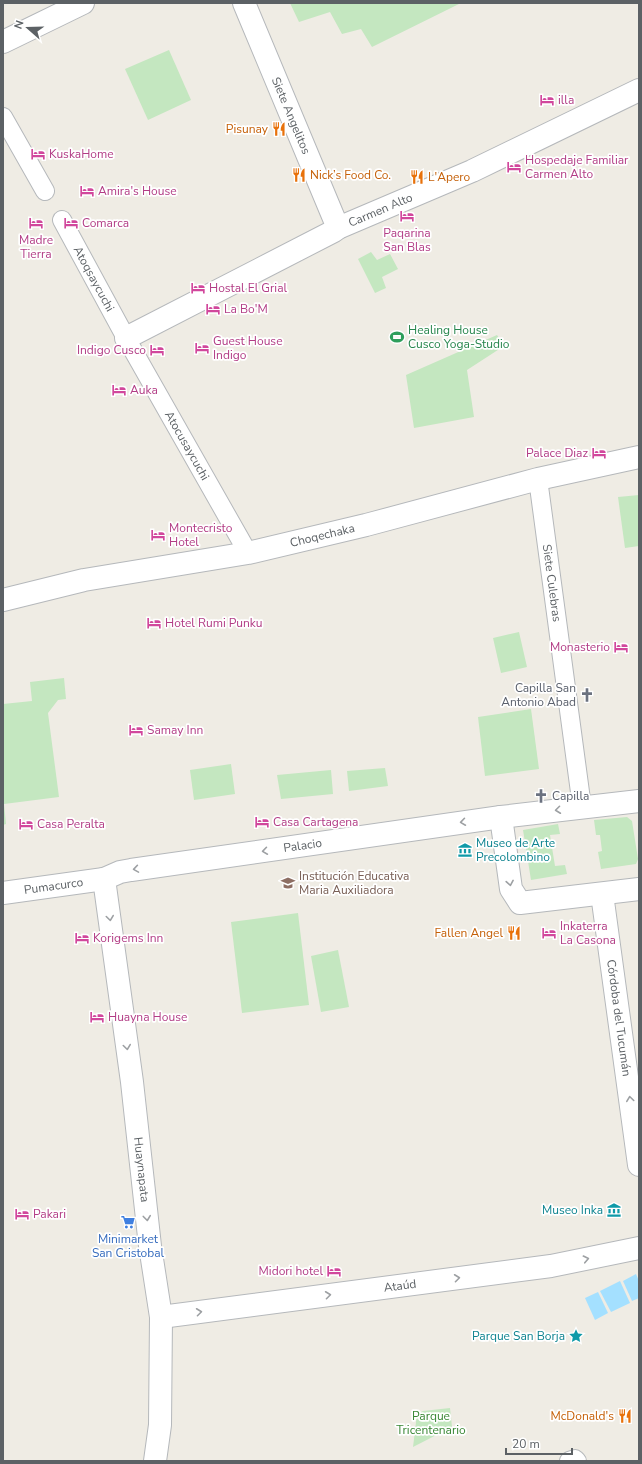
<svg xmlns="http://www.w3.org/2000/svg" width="642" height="1464" font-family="'Nunito Sans',sans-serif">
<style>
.green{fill:#c4e7c0}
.water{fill:#a4e0ff}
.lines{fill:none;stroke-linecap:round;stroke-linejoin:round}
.pedestrian-casing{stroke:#b5b8bb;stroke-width:20}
.minor-casing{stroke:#b5b8bb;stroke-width:24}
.pedestrian{stroke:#fff;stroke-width:18}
.minor{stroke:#fff;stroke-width:22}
.oneway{stroke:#9da0a3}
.labels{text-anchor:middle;stroke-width:3.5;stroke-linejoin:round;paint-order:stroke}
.hotel-label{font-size:12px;fill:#b23c85;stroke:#fff;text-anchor:start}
.street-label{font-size:12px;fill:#5c6165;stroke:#fff}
.food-label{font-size:12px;fill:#c56008;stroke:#fff;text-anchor:end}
.leisure-label{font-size:12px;fill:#27864d;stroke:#fff;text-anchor:start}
.worship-label{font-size:12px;fill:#5b616d;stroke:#fff;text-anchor:end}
.culture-label{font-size:12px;fill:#0d838f;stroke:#fff;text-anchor:end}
.education-label{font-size:12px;fill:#785e54;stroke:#fff;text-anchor:start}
.shop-label{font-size:12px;fill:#366cbe;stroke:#fff}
.park-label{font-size:12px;fill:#378633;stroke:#fff}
</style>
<rect width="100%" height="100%" fill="#efece4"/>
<!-- green -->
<g class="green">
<path d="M 290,3 L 461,3 L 372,47 L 361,29 L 342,34 L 330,12 L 299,22 Z"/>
<path d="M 169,50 L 191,100 L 148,120 L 125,69 Z"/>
<path d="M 371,252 L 377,260 L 390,254 L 398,269 L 382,277 L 386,288 L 375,293 L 358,259 Z"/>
<path d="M 497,335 L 504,346 L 467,370 L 474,417 L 414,428 L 406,375 Z"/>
<path d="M 639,495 L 639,546 L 625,548 L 618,497 Z"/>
<path d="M 519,632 L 527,667 L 501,673 L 493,638 Z"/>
<path d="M 64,678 L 66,699 L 58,700 L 48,713 L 59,797 L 4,804 L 6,824 L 3,825 L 3,720 L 4,719 L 3,704 L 32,701 L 30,682 Z"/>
<path d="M 531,709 L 539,769 L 485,776 L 478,717 Z"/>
<path d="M 231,764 L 235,794 L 194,800 L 190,770 Z"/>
<path d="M 385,768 L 388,786 L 349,791 L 347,771 Z"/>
<path d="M 331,770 L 333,794 L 281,799 L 277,775 Z"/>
<path d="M 627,817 L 632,821 L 638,859 L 636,864 L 601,869 L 598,852 L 602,851 L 600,835 L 596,835 L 594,820 Z"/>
<path d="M 558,824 L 560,834 L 550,835 L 555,866 L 565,865 L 567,874 L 531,880 L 523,830 Z"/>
<path d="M 298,913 L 309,1005 L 242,1013 L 231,922 Z"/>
<path d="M 338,950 L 349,1007 L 321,1012 L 311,956 Z"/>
<path d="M 450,1408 L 452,1427 L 413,1447 L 417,1414 L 423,1411 Z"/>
</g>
<!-- water -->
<g class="water">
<path d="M 636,1274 L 639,1281 L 639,1298 L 632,1301 L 623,1281 Z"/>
<path d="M 620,1281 L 630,1303 L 611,1312 L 600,1291 Z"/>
<path d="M 598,1292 L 608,1313 L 595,1320 L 585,1298 Z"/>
</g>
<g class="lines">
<defs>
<g id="pedestrian">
<path d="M 3,117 L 45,191"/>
<path id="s1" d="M 62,220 L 126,338 L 248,553"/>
<path id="s2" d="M 538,479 L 582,807"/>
<path d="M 569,1461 L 575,1459 L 577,1461"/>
</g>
<g id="minor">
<path id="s3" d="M 244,3 L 338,228"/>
<path d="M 3,42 L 83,3"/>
<path id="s4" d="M 126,338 L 334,231 L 338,228 L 472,171 L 639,90"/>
<path id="s5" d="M 3,600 L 84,580 L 248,553 L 366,525 L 538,479 L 639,457"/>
<path d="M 501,817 L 511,889 L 520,903 L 639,889"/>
<path id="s6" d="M 104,879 L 132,1082 L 150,1246 L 161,1317 L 160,1425 L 155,1461"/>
<path id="s7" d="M 3,893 L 104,879 L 120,872 L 131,870 L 501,817 L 639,801"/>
<path id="s8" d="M 602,894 L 639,1165"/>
<path id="s9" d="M 161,1317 L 551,1266 L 639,1248"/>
</g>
</defs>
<!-- pedestrian casing -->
<use href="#pedestrian" class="pedestrian-casing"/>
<!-- minor casing -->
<use href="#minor" class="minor-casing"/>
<!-- pedestrian -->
<use href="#pedestrian" class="pedestrian"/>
<!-- minor -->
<use href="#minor" class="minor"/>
</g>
<!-- one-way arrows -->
<defs><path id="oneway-chevron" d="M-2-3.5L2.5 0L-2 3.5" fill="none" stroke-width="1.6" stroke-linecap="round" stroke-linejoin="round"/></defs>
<g class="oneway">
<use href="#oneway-chevron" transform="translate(558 810) rotate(173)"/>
<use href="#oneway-chevron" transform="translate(463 822) rotate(172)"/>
<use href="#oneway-chevron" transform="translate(265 851) rotate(172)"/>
<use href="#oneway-chevron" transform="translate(136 869) rotate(171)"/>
<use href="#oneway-chevron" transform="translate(510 883) rotate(80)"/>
<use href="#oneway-chevron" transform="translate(110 918) rotate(82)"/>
<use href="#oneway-chevron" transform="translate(127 1047) rotate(82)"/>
<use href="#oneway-chevron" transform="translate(630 1099) rotate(-98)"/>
<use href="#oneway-chevron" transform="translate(147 1218) rotate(83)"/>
<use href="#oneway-chevron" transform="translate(586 1259) rotate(-12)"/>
<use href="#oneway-chevron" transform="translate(457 1278) rotate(-7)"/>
<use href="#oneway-chevron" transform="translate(328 1295) rotate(-7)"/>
<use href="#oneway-chevron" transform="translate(199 1312) rotate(-7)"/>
</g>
<!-- icons -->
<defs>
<symbol id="hotel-bare" viewBox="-9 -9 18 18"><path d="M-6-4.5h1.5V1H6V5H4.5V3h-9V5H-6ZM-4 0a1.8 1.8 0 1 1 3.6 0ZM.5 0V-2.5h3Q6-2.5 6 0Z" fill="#d1479c" stroke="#fff" stroke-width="2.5" paint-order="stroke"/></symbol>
<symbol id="restaurant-bare" viewBox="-9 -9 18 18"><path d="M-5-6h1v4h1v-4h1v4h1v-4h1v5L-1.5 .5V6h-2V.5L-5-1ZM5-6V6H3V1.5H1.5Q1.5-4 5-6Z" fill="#e8710a" stroke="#fff" stroke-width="2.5" paint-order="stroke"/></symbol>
<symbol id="stadium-bare" viewBox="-9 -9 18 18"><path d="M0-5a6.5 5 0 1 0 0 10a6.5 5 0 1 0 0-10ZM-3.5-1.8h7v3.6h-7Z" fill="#2e9e5b" stroke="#fff" stroke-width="2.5" paint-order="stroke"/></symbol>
<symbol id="church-bare" viewBox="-9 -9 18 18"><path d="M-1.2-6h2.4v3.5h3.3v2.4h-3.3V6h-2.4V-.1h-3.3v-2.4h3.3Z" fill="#6b7280" stroke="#fff" stroke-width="2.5" paint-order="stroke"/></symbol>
<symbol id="museum-bare" viewBox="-9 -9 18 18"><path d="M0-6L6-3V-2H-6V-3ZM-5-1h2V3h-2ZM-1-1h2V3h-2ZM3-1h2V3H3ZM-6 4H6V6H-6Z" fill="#0f9aa8" stroke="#fff" stroke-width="2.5" paint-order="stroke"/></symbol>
<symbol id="school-bare" viewBox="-9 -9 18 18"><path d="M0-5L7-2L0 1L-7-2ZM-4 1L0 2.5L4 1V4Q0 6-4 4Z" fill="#8d6e63" stroke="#fff" stroke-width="2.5" paint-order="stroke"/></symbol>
<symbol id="supermarket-bare" viewBox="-9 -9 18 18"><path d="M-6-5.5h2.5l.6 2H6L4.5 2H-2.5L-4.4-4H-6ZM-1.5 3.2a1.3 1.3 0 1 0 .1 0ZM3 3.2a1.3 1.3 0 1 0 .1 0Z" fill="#3f7fe0" stroke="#fff" stroke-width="2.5" paint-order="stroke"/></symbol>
<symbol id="sight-bare" viewBox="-9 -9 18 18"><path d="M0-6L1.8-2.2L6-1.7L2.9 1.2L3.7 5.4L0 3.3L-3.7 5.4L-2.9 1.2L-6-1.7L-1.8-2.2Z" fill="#0f9aa8" stroke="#fff" stroke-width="2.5" paint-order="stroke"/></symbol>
</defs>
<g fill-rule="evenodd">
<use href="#hotel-bare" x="537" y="90" width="20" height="20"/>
<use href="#restaurant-bare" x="269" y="119" width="20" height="20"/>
<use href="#hotel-bare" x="28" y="144" width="20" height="20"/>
<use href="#hotel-bare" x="504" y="157" width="20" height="20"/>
<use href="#restaurant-bare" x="289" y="165" width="20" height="20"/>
<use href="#restaurant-bare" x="407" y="167" width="20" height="20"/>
<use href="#hotel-bare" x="77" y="181" width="20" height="20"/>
<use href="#hotel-bare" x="397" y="206" width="20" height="20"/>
<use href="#hotel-bare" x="26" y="213" width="20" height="20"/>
<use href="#hotel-bare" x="61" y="213" width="20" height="20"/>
<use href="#hotel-bare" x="188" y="278" width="20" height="20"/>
<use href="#hotel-bare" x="203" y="299" width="20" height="20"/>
<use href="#stadium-bare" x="387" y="327" width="20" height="20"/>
<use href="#hotel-bare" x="192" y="338" width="20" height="20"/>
<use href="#hotel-bare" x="147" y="340" width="20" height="20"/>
<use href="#hotel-bare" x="109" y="380" width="20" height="20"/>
<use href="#hotel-bare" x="589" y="443" width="20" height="20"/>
<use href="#hotel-bare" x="148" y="525" width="20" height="20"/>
<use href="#hotel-bare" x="144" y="613" width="20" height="20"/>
<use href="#hotel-bare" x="611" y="637" width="20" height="20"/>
<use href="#church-bare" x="577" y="685" width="20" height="20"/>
<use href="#hotel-bare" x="126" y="720" width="20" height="20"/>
<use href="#church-bare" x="531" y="786" width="20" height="20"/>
<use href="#hotel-bare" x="252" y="812" width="20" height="20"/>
<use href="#hotel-bare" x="16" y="814" width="20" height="20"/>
<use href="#museum-bare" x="455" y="840" width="20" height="20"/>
<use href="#school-bare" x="278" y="873" width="20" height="20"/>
<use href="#restaurant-bare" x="504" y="923" width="20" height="20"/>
<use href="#hotel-bare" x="539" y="923" width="20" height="20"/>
<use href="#hotel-bare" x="72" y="928" width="20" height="20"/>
<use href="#hotel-bare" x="87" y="1007" width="20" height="20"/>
<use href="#museum-bare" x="604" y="1200" width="20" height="20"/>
<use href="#hotel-bare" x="12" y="1204" width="20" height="20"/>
<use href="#supermarket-bare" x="118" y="1212" width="20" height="20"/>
<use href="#hotel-bare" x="324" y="1261" width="20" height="20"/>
<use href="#sight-bare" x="566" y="1326" width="20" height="20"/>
<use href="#restaurant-bare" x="615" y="1406" width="20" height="20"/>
</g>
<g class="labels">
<!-- hotel labels -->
<g class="hotel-label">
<text x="558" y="104">illa</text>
<text x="49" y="158">KuskaHome</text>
<text x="525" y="164">Hospedaje Familiar<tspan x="525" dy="14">Carmen Alto</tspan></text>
<text x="98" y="195">Amira's House</text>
<text x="82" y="227">Comarca</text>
<text x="407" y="237" text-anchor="middle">Paqarina<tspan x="407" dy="14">San Blas</tspan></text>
<text x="36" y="244" text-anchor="middle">Madre<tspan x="36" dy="14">Tierra</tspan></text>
<text x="209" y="292">Hostal El Grial</text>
<text x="224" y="313">La Bo'M</text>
<text x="213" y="345">Guest House<tspan x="213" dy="14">Indigo</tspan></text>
<text x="146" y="354" text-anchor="end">Indigo Cusco</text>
<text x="130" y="394">Auka</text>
<text x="588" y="457" text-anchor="end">Palace Diaz</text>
<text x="169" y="532">Montecristo<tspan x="169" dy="14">Hotel</tspan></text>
<text x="165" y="627">Hotel Rumi Punku</text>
<text x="610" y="651" text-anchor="end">Monasterio</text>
<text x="147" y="734">Samay Inn</text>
<text x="273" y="826">Casa Cartagena</text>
<text x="37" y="828">Casa Peralta</text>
<text x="560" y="930">Inkaterra<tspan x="560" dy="14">La Casona</tspan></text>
<text x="93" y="942">Korigems Inn</text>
<text x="108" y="1021">Huayna House</text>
<text x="33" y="1218">Pakari</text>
<text x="323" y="1275" text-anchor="end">Midori hotel</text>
</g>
<!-- street labels -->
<g class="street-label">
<text dy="4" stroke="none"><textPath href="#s3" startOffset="122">Siete Angelitos</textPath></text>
<text dy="4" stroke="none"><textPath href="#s4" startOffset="285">Carmen Alto</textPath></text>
<text dy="4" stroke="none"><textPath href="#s1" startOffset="67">Atoqsaycuchi</textPath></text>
<text dy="4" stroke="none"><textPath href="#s1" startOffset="258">Atocusaycuchi</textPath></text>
<text dy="4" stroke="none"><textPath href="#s5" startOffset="326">Choqechaka</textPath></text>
<text dy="4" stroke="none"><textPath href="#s2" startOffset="105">Siete Culebras</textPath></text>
<text dy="4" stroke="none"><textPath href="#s7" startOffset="304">Palacio</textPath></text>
<text dy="4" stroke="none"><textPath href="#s7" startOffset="51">Pumacurco</textPath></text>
<text dy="4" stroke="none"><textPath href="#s8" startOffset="125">Córdoba del Tucumán</textPath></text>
<text dy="4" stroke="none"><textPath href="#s6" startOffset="293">Huaynapata</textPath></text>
<text dy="4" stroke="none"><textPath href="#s9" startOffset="241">Ataúd</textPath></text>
</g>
<!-- food labels -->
<g class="food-label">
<text x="268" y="133">Pisunay</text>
<text x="310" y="179" text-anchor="start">Nick’s Food Co.</text>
<text x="428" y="181" text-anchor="start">L'Apero</text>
<text x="503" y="937">Fallen Angel</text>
<text x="614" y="1420">McDonald's</text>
</g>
<!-- leisure labels -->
<g class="leisure-label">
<text x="408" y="334">Healing House<tspan x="408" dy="14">Cusco Yoga-Studio</tspan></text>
</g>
<!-- worship labels -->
<g class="worship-label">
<text x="576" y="692">Capilla San<tspan x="576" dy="14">Antonio Abad</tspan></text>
<text x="552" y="800" text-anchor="start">Capilla</text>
</g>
<!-- culture labels -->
<g class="culture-label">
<text x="476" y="847" text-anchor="start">Museo de Arte<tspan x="476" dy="14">Precolombino</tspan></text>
<text x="603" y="1214">Museo Inka</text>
<text x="565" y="1340">Parque San Borja</text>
</g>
<!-- education labels -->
<g class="education-label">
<text x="299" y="880">Institución Educativa<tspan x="299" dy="14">Maria Auxiliadora</tspan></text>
</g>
<!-- shop labels -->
<g class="shop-label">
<text x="128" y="1243">Minimarket<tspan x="128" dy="14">San Cristobal</tspan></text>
</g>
<!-- park labels -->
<g class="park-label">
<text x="431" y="1420">Parque<tspan x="431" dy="14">Tricentenario</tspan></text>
</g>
</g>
<!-- border -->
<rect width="642" height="1464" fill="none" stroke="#5c6165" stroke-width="8"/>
<!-- north arrow -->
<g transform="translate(28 28) rotate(290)" stroke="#ffffff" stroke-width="3" paint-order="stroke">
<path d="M0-3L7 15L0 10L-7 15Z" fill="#5c6165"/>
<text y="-6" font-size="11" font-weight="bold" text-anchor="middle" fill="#5c6165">N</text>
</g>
<!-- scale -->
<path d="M506 1448v6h66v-6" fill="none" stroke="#5c6165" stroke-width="2"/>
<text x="512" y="1448" font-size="12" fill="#5c6165" stroke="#ffffff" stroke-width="3" paint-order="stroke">20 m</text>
</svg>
